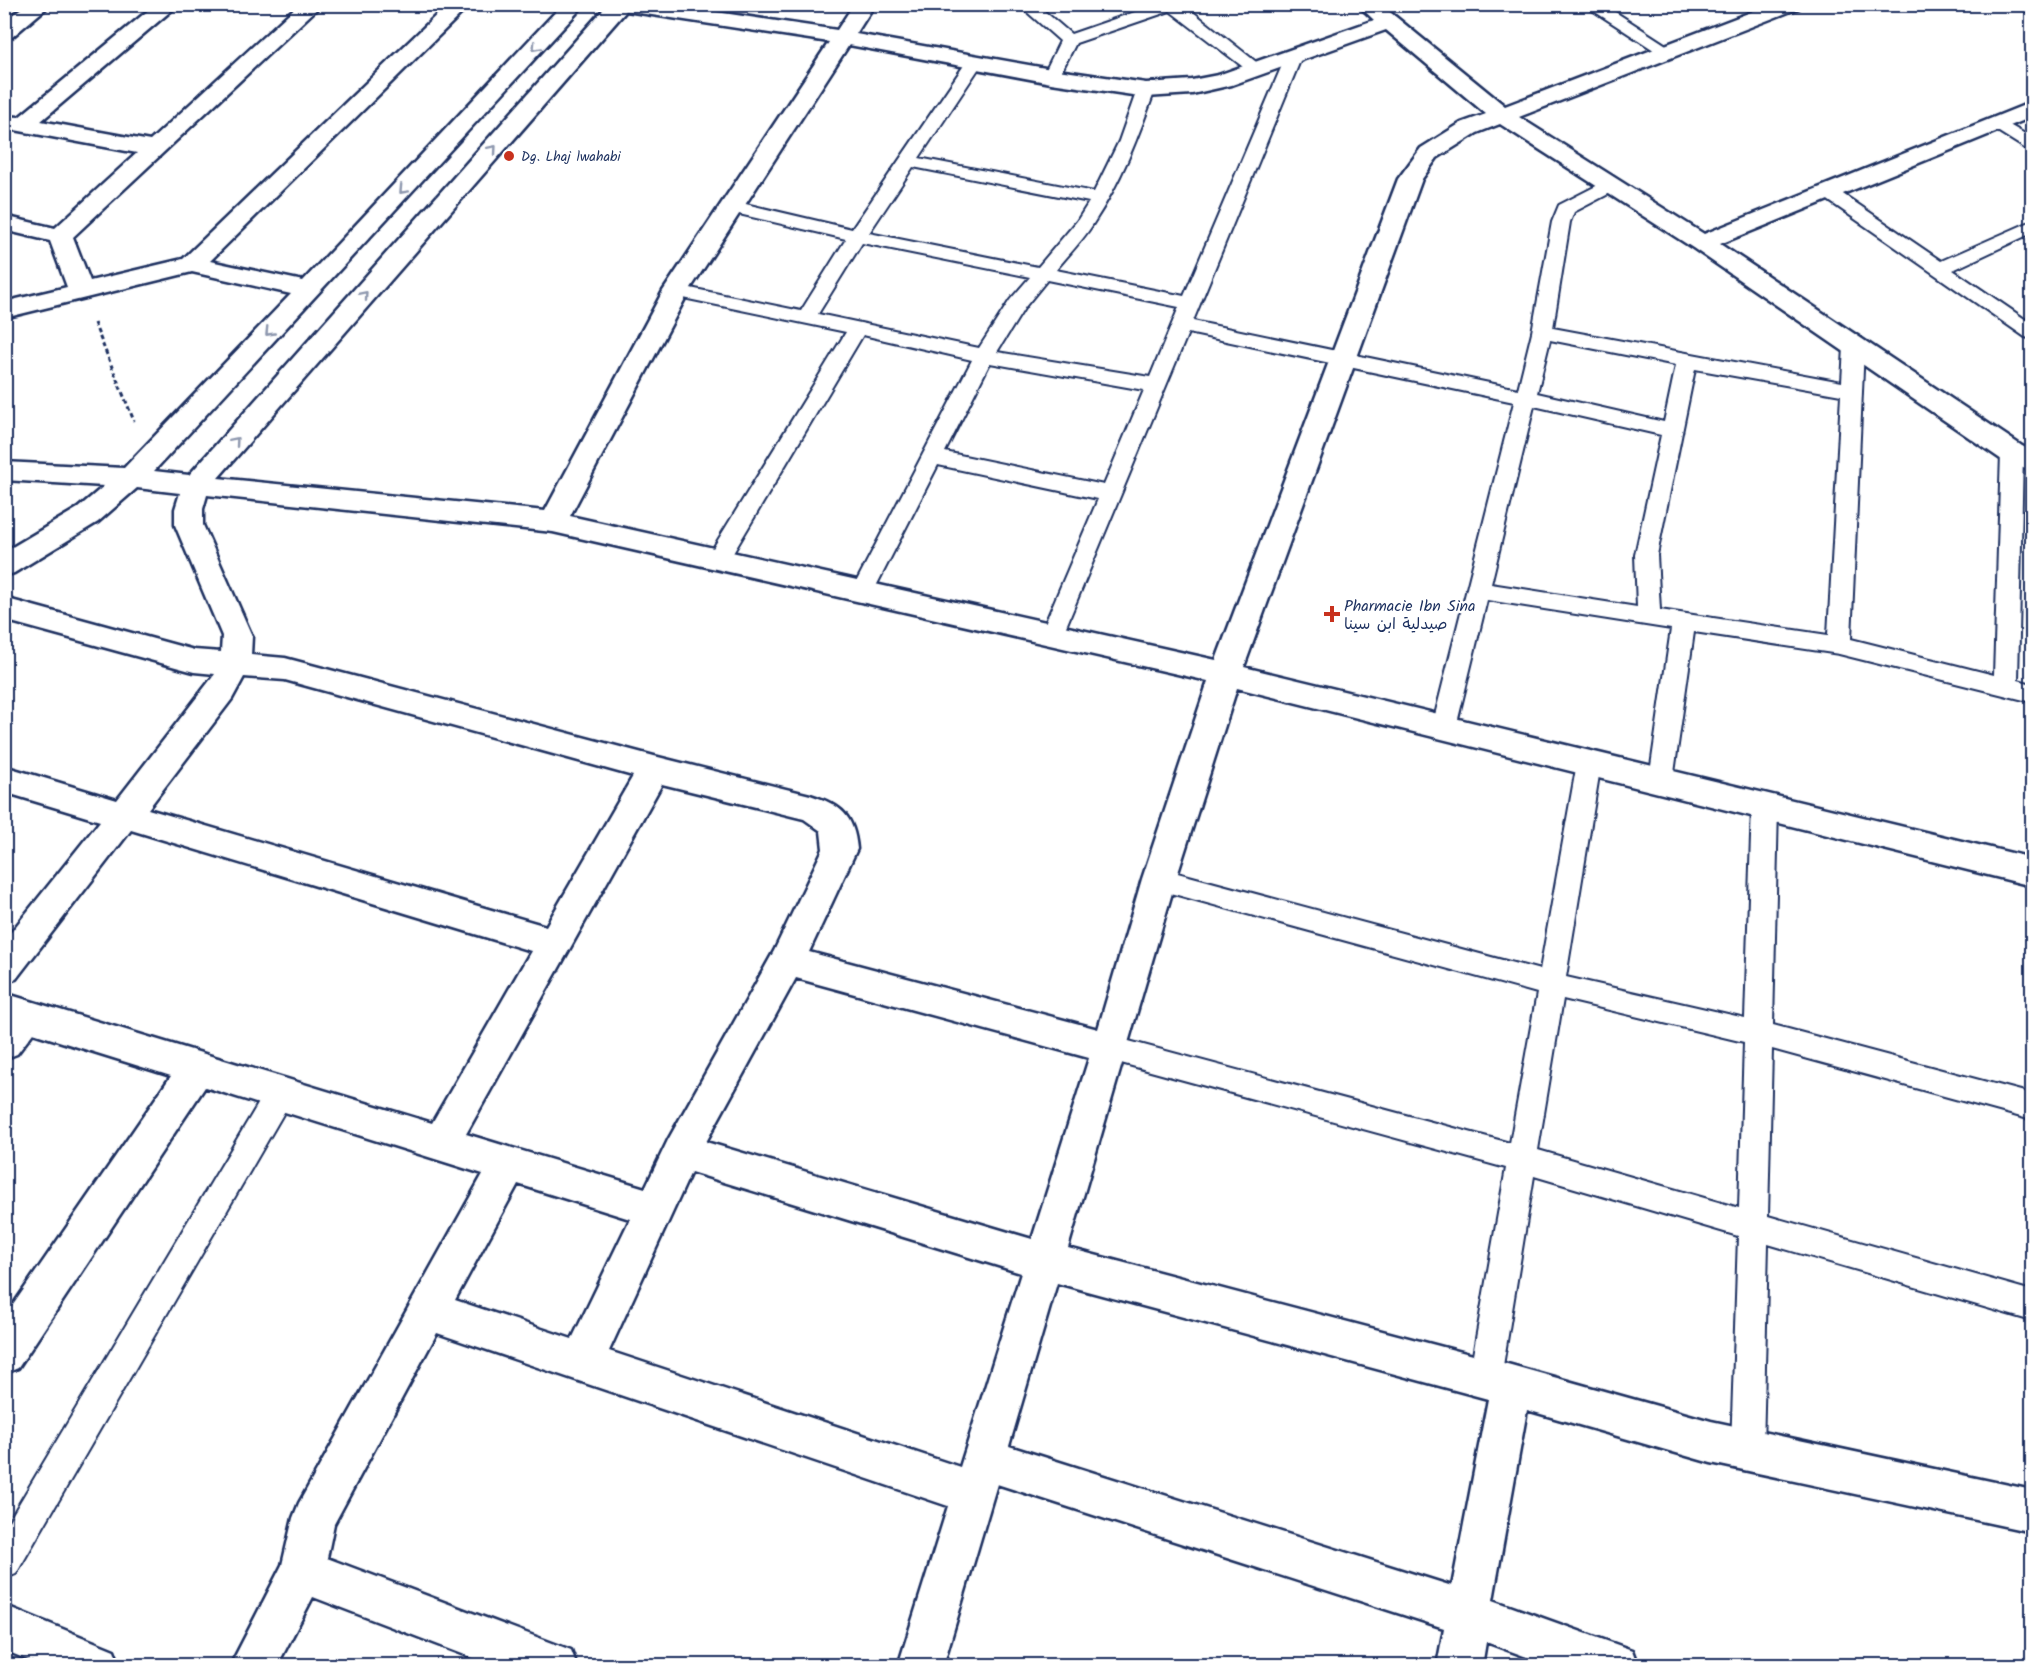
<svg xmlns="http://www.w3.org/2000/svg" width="2037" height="1670" font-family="Kalam,'Playpen Sans Arabic',sans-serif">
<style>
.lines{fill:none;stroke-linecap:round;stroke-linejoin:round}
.lane-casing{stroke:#1b2f5e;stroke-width:4}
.street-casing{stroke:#1b2f5e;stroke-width:5}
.path{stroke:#1b2f5e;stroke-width:3;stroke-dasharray:4.5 3;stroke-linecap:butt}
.lane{fill:#fff;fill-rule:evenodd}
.street{fill:#fff;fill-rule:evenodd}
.oneway{stroke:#8d97ae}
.poi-dot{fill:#c8321e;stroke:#fff;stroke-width:2}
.labels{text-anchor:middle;stroke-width:4.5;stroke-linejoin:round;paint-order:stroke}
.far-poi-label{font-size:14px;fill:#1b2f5e;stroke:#fff;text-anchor:start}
.poi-label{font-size:16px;fill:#1b2f5e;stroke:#fff;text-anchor:start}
</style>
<rect width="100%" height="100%" fill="#fff"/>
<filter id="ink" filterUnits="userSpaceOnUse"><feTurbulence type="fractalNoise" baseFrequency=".0167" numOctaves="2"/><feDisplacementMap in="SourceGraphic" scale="12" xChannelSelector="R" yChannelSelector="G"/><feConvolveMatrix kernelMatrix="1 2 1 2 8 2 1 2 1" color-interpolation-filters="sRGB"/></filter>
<g filter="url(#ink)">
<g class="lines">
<defs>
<g id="lane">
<path d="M 1018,4 L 1036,4 L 1071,34 L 1158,4 L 1183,4 L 1265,69 L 1263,73 L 1251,73 L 1170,11 L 1076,43 L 1057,80 L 1045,80 L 1043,76 L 1060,41 Z"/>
<path d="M 1583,4 L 1603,4 L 1677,52 L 1675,56 L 1663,56 Z"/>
<path d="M 2018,4 L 2032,4 L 2032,13 L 2026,11 Z"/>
<path d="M 1294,51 L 1302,56 L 1193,321 L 1518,389 L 1532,332 L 1552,222 L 1559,205 L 1606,181 L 1618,181 L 1621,185 L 1618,189 L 1574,212 L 1570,222 L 1553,328 L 1842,382 L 1844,347 L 1847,343 L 1854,341 L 1861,343 L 1864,347 L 1851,639 L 1994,675 L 2001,453 L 2004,448 L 2012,446 L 2020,448 L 2023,453 L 2018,680 L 2032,684 L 2032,702 L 1839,654 L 1694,632 L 1673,780 L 1670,787 L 1661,790 L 1652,787 L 1649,780 L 1671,629 L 1487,600 L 1456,727 L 1453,734 L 1444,736 L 1435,734 L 1432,727 L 1514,402 L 1188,333 L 1060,641 L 1052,644 L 1044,641 L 1040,635 L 1098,499 L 938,465 L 870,598 L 862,600 L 854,598 L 851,592 L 972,360 L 863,335 L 726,565 L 718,567 L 710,565 L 707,559 L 710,553 L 846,332 L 669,295 L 666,291 L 669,287 L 676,285 L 801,311 L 846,239 L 726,211 L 724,207 L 726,203 L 733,201 L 852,229 L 969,58 L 975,57 L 983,62 L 919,158 L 1094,192 L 1119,141 L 1137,90 L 1140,86 L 1152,86 L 1155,90 C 1138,137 1121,182 1093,224 C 1083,240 1068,255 1056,270 L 1184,296 L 1286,56 ZM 913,167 L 1089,202 L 1077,221 L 1038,267 L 869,233 ZM 862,243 L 1030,277 L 1010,300 L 979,348 L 818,314 ZM 1047,280 L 1179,307 L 1150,377 L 997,352 L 1025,307 ZM 1550,340 L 1676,365 L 1664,422 L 1537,393 ZM 990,363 L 1144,390 L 1104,485 L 945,452 ZM 1695,369 L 1841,395 L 1828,635 L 1660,610 L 1657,555 ZM 1534,406 L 1661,435 L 1635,555 L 1637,607 L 1491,584 Z"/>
<path d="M 1997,118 L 2032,138 L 2032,150 L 2026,149 L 1991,127 L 1988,123 L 1991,119 Z"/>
<path d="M 1828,187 L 1834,188 L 1941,261 L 2032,221 L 2032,233 L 1953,270 L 2032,324 L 2032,339 L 2025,337 L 1822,196 L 1819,192 L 1822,188 Z"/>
<path d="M 1589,753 L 1598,756 L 1601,763 L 1566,977 L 1745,1018 L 1752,806 L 1756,799 L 1765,796 L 1774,799 L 1778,806 L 1773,1025 L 2032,1094 L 2032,1120 L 1772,1049 L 1768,1216 L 2032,1291 L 2032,1321 L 1768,1244 L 1763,1449 L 1758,1460 L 1747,1465 L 1736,1460 L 1731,1449 L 1738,1236 L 1534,1176 L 1501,1378 L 1496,1389 L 1485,1394 L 1474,1389 L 1469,1378 L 1506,1168 L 1110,1060 L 1100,1057 L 1096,1048 L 1100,1039 L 1110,1036 L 1510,1143 L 1537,993 L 1159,890 L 1150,887 L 1146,879 L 1150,871 L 1159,868 L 1540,970 L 1577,763 L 1580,756 ZM 1563,999 L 1744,1042 L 1739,1208 L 1538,1150 Z"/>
<path d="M 280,1080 L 290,1084 L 294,1093 L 290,1102 L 16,1574 L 4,1579 L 4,1529 L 270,1084 Z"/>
</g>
<g id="street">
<path d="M 27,4 L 51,4 L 12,37 L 4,38 L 4,21 Z"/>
<path d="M 156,4 L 179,4 L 41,121 L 150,141 L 299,4 L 322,4 L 73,237 L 90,281 L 183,259 L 448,4 L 471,4 L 210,261 L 303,281 L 563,4 L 585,4 L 154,471 L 189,475 L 608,4 L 663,4 L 837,30 L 854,4 L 875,4 L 856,34 L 1051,69 L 1146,83 L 1192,80 L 1218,75 L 1374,20 L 1357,4 L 1380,4 L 1505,106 L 1772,4 L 1802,4 L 1799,8 L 1519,117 L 1704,234 L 2032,102 L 2032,117 L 1720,244 L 2022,446 L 2032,451 L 2032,470 L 2002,460 L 1693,248 L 1500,124 L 1477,133 L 1437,158 L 1422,179 L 1244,667 L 2032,858 L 2032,886 L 1237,688 L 1176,879 L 1068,1248 L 1511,1365 L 1711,1421 L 2032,1490 L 2032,1532 L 1711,1463 L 1527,1410 L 1493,1600 L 1632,1650 L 1638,1666 L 1551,1666 L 1486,1642 L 1482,1666 L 1437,1666 L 1444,1628 L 997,1484 L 943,1666 L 898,1666 L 948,1506 L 437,1333 L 334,1524 L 327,1558 L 571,1650 L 577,1666 L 494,1666 L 313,1597 L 277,1666 L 230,1666 L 282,1565 L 293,1518 L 299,1503 L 483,1174 L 205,1087 L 18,1368 L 4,1374 L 4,1318 L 171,1076 L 33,1033 L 17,1054 L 4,1059 L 4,993 L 432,1123 L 531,951 L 131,830 L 16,979 L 4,983 L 4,941 L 100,821 L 4,792 L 4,766 L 117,800 L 215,674 L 194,672 L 4,620 L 4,598 L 194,650 L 221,652 L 222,636 L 175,525 L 175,509 L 180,493 L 137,488 L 98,522 L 14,573 L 4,576 L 4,552 L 78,508 L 104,486 L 4,480 L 4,462 L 124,468 L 291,294 L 192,272 L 4,318 L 4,302 L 67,287 L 50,241 L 4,230 L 4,216 L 55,228 L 137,153 L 4,128 L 4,116 L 19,117 ZM 626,11 L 829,42 L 663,291 L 545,511 L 218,478 ZM 1386,30 L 1486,114 L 1461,123 L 1421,148 L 1398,179 L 1216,660 L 570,516 L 689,291 L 849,45 L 1051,83 L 1146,97 L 1192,94 L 1232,85 ZM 207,495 L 553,532 L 1208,681 L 1142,879 L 1098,1029 L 809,952 L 857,849 C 854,815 841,805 810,795 L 654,756 L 285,658 L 251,655 L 252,636 L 203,525 L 203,509 ZM 244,677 L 285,680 L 633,776 L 546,926 L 148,809 L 232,699 ZM 662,784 L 804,819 L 821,831 L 823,849 L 774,951 L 668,1140 L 645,1188 L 466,1134 ZM 796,978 L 1089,1058 L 1032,1239 L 706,1142 ZM 691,1172 L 1021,1273 L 960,1467 L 609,1351 ZM 518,1184 L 630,1219 L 572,1339 L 455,1300 ZM 1057,1283 L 1488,1399 L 1452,1586 L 1009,1446 Z"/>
<path d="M 4,1605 L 114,1650 L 120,1666 L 43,1666 L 4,1650 Z"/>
</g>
</defs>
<!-- lane casing -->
<use href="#lane" class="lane-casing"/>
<!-- street casing -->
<use href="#street" class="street-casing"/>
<!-- path -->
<path class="path" d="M 94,323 L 134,421"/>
<!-- lane -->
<use href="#lane" class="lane"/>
<!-- street -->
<use href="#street" class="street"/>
</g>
<!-- one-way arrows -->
<defs><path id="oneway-chevron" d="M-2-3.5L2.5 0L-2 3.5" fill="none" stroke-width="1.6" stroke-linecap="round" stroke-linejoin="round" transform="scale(1.5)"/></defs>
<g class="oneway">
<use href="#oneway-chevron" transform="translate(536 47) rotate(133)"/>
<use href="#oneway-chevron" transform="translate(493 149) rotate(-49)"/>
<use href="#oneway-chevron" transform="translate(403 190) rotate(133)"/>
<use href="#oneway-chevron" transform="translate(364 295) rotate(-49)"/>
<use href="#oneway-chevron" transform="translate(269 332) rotate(134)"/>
<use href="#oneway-chevron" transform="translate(235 441) rotate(-49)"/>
</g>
</g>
<!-- markers -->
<g class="poi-dot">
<circle cx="509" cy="156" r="6"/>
<path d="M1329 605h6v6h6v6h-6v6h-6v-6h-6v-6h6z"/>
</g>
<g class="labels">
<!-- far-poi labels -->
<g class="far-poi-label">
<text x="521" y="161">Dg. Lhaj lwahabi</text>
</g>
<!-- poi labels -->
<g class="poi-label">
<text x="1344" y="611">Pharmacie Ibn Sina<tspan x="1344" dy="18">صيدلية ابن سينا</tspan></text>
</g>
</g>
<!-- margin -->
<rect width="2037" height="1670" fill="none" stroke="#fff" stroke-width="24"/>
<rect x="12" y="12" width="2013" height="1646" fill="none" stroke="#1b2f5e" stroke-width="2" filter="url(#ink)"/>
</svg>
